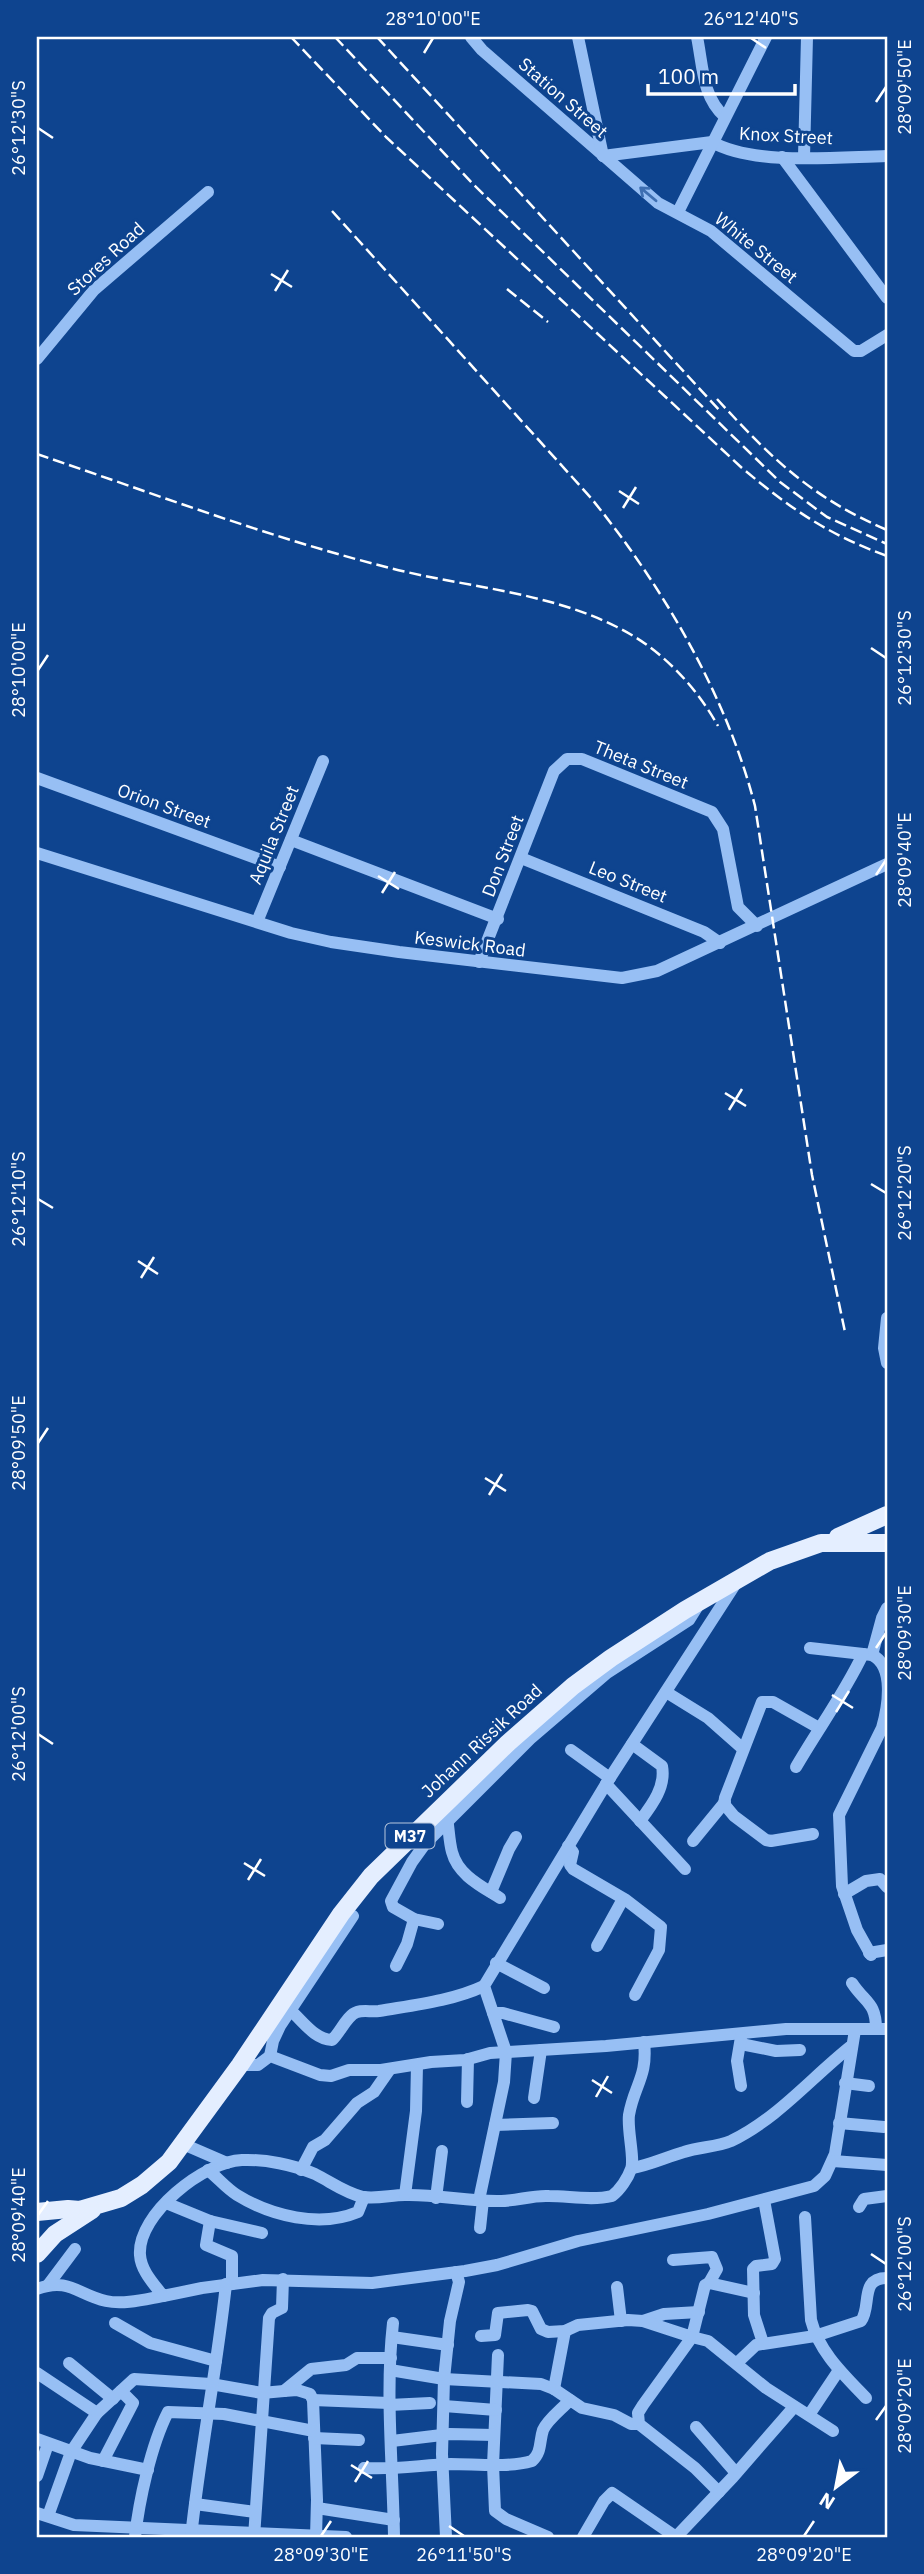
<svg xmlns="http://www.w3.org/2000/svg" width="924" height="2574" font-family="'IBM Plex Sans',sans-serif">
<style>
.lines{fill:none;stroke-linecap:round;stroke-linejoin:round}
.minor{stroke:#97bff4;stroke-width:12}
.major{stroke:#e4eeff;stroke-width:18}
.rail{stroke:#fff;stroke-width:2.5;stroke-dasharray:12 5;stroke-linecap:butt}
.oneway{stroke:#3e6fb2}
.ticks{fill:none;stroke:#fff;stroke-width:2.5}
.labels{text-anchor:middle;stroke-width:6;stroke-linejoin:round;paint-order:stroke}
.shield{fill:#0e448f;stroke:#b7c7dd;stroke-width:2}
.shield-label{font-size:16px;font-weight:bold;fill:#fff}
.street-label{font-size:18px;fill:#fff;stroke:#0e448f}
.neatline{fill:none;stroke:#fff;stroke-width:2.5}
.ticks-label{font-size:18px;text-anchor:middle;fill:#fff}
</style>
<rect width="100%" height="100%" fill="#0e448f"/>
<g class="lines">
<!-- minor -->
<g class="minor">
<path d="M 471,37 L 482,50 L 658,203 L 711,231 L 854,351 L 861,351 L 887,335"/>
<path d="M 578,37 L 603,156"/>
<path d="M 697,37 C 703,66 702,97 725,117"/>
<path d="M 603,156 L 712,142 C 754,166 838,157 887,156"/>
<path d="M 782,157 L 887,298"/>
<path d="M 804,157 L 807,37"/>
<path d="M 678,212 L 766,37"/>
<path d="M 37,359 L 94,290 L 208,192"/>
<path d="M 37,778 L 280,867"/>
<path d="M 291,840 L 498,919"/>
<path d="M 37,853 L 291,933 L 331,942 L 399,952 L 622,978 L 657,971 L 887,864"/>
<path d="M 521,858 L 704,932 L 720,943"/>
<path d="M 257,922 L 323,761"/>
<path d="M 479,962 L 554,771 L 567,759 L 582,759 L 712,812 L 723,829 L 738,907 L 757,926"/>
<path d="M 887,1318 L 884,1348 L 887,1363"/>
<path d="M 810,1648 L 872,1655 C 895,1666 888,1707 882,1728 L 839,1815 L 842,1886 L 857,1930 L 871,1955"/>
<path d="M 872,1655 L 882,1618 L 887,1608"/>
<path d="M 666,1692 L 708,1718 L 742,1748"/>
<path d="M 632,1744 L 662,1766 C 666,1787 652,1805 640,1821"/>
<path d="M 571,1750 L 610,1778"/>
<path d="M 796,1767 C 818,1729 844,1694 863,1654"/>
<path d="M 606,1784 L 685,1869"/>
<path d="M 447,1818 C 449,1829 449,1841 452,1852 C 458,1875 481,1886 500,1898"/>
<path d="M 813,1834 L 771,1841 L 766,1840 L 734,1816 L 724,1804 L 725,1798 L 762,1702 L 773,1702 L 819,1728"/>
<path d="M 693,1841 L 725,1802"/>
<path d="M 568,1846 L 573,1852 L 570,1865 L 573,1869 L 626,1900 L 661,1927 L 659,1950 L 635,1995"/>
<path d="M 491,1892 L 509,1849 L 516,1837"/>
<path d="M 844,1894 L 866,1881 L 880,1879 L 887,1887"/>
<path d="M 438,1924 L 414,1919 L 393,1907 L 391,1901 L 412,1862 L 425,1844 L 530,1739 L 607,1673 L 689,1620 L 699,1604"/>
<path d="M 597,1946 L 623,1899"/>
<path d="M 869,1953 L 887,1950"/>
<path d="M 496,1963 L 544,1988"/>
<path d="M 396,1966 L 407,1944 L 414,1919"/>
<path d="M 852,1983 C 865,2003 876,2002 876,2029"/>
<path d="M 290,2010 C 303,2021 314,2039 332,2040 C 340,2033 347,2015 357,2012 C 363,2010 372,2012 379,2011 C 414,2005 452,2001 484,1986"/>
<path d="M 493,2013 L 503,2013 L 554,2027"/>
<path d="M 644,2042 C 648,2077 634,2085 629,2115 C 627,2130 635,2159 631,2169 C 628,2178 620,2190 612,2196 C 592,2201 569,2196 549,2196 C 532,2195 517,2201 501,2201 C 469,2202 437,2194 405,2195 C 391,2195 378,2199 363,2197 C 345,2193 331,2182 315,2174 C 294,2165 265,2159 242,2160 C 205,2161 137,2214 140,2255 C 141,2271 154,2284 163,2296 L 202,2288 L 263,2280 L 372,2283 L 465,2271 L 497,2265 L 578,2241 L 708,2214 L 814,2186 L 825,2176 L 835,2154 L 855,2030"/>
<path d="M 741,2044 L 776,2051 L 800,2050"/>
<path d="M 270,2056 L 273,2041 L 280,2026 L 353,1916"/>
<path d="M 240,2065 L 258,2065 L 270,2056 L 320,2075 L 331,2076 L 349,2070 L 381,2070 L 431,2062 L 465,2060 L 490,2053 L 606,2046 L 786,2029 L 887,2029"/>
<path d="M 845,2083 L 869,2086"/>
<path d="M 741,2086 L 737,2061 L 741,2037"/>
<path d="M 534,2098 L 541,2050"/>
<path d="M 467,2102 L 468,2059"/>
<path d="M 839,2123 L 884,2127"/>
<path d="M 495,2125 L 553,2123"/>
<path d="M 183,2144 L 227,2163"/>
<path d="M 833,2161 L 887,2165"/>
<path d="M 632,2168 C 650,2165 666,2157 684,2152 C 699,2147 717,2147 731,2141 C 777,2119 811,2078 850,2047"/>
<path d="M 208,2170 C 218,2178 226,2188 237,2195 C 271,2216 320,2228 358,2212 L 364,2197"/>
<path d="M 301,2170 L 313,2147 L 325,2140 L 357,2103 L 374,2092 L 390,2069"/>
<path d="M 405,2195 L 416,2111 L 417,2065"/>
<path d="M 436,2198 L 442,2151"/>
<path d="M 479,2200 L 504,2082 L 506,2052 L 484,1986 L 606,1784 L 736,1583"/>
<path d="M 166,2203 L 210,2221 L 262,2233"/>
<path d="M 859,2207 L 864,2199 L 887,2196"/>
<path d="M 805,2217 L 811,2320 C 819,2352 844,2375 866,2398"/>
<path d="M 210,2221 L 206,2245 L 232,2256 L 232,2284"/>
<path d="M 480,2228 L 483,2200"/>
<path d="M 673,2260 L 712,2257 L 717,2269 L 709,2283"/>
<path d="M 48,2285 L 75,2249"/>
<path d="M 617,2287 L 621,2321"/>
<path d="M 37,2289 C 69,2277 78,2295 106,2301 C 124,2305 146,2299 163,2296"/>
<path d="M 643,2321 L 664,2314 L 699,2312"/>
<path d="M 115,2323 L 150,2343 L 216,2361"/>
<path d="M 393,2323 C 385,2394 393,2466 394,2537"/>
<path d="M 481,2336 L 495,2335 L 498,2313 L 528,2310 L 532,2311 L 541,2329 L 548,2332 L 565,2331 L 578,2325 L 628,2320 L 643,2321 L 692,2337 L 705,2285 L 709,2283 L 754,2293"/>
<path d="M 392,2337 L 448,2345"/>
<path d="M 763,2343 L 754,2315 L 753,2269 L 756,2266 L 772,2264 L 775,2259 L 764,2200"/>
<path d="M 498,2355 L 493,2465 L 495,2511 L 506,2519 L 548,2537"/>
<path d="M 69,2363 L 113,2399"/>
<path d="M 737,2363 L 756,2345 L 815,2336 L 861,2321 C 872,2306 859,2278 887,2278"/>
<path d="M 390,2370 L 444,2379 L 541,2384 L 554,2389 L 582,2408 L 614,2415 L 631,2424 L 639,2424"/>
<path d="M 37,2373 L 97,2413 L 71,2452 L 48,2516"/>
<path d="M 554,2389 L 565,2331"/>
<path d="M 284,2391 L 297,2390 L 310,2394 L 313,2400 L 317,2500 L 316,2537"/>
<path d="M 313,2400 L 389,2403"/>
<path d="M 389,2405 L 430,2403"/>
<path d="M 444,2406 L 496,2410"/>
<path d="M 97,2413 L 134,2379 L 211,2384 L 262,2393 L 284,2391 L 311,2369 L 346,2365 L 357,2358 L 391,2358"/>
<path d="M 809,2415 L 839,2370"/>
<path d="M 696,2427 L 736,2473"/>
<path d="M 314,2438 L 359,2440"/>
<path d="M 37,2439 L 90,2458 L 148,2470"/>
<path d="M 392,2441 L 450,2434 L 494,2435"/>
<path d="M 103,2461 L 133,2403 L 121,2391"/>
<path d="M 364,2468 C 394,2470 422,2465 451,2464 C 476,2464 508,2468 532,2461 C 542,2452 539,2442 543,2430 C 548,2419 562,2409 570,2400"/>
<path d="M 37,2476 L 48,2444"/>
<path d="M 719,2492 L 695,2468 L 639,2424 L 638,2413 L 643,2405 L 692,2337 L 708,2341 L 766,2388 L 833,2431"/>
<path d="M 195,2504 L 255,2512"/>
<path d="M 317,2508 L 394,2520"/>
<path d="M 37,2513 L 74,2525 L 346,2537"/>
<path d="M 135,2537 C 139,2501 151,2445 168,2412 L 224,2414 L 314,2431"/>
<path d="M 191,2537 C 200,2452 217,2369 226,2284"/>
<path d="M 254,2537 L 269,2318 L 272,2313 L 282,2308 L 283,2279"/>
<path d="M 446,2537 L 442,2454 L 444,2379 L 450,2321 L 459,2282 L 456,2272"/>
<path d="M 583,2537 L 604,2501 L 612,2493 L 676,2537"/>
<path d="M 676,2537 L 733,2477 L 794,2407"/>
</g>
<!-- major -->
<g class="major">
<path d="M 838,1537 L 887,1515"/>
<path d="M 37,2212 L 68,2209 L 80,2210 L 121,2198 L 142,2185 L 169,2162 L 240,2065 L 341,1914 L 371,1876 L 508,1743 L 573,1686 L 611,1658 L 685,1610 L 770,1561 L 821,1543 L 887,1543"/>
<path d="M 37,2254 L 55,2234 L 92,2210"/>
</g>
<!-- rail -->
<g class="rail">
<path d="M 291,37 L 386,137 L 742,468 C 791,509 827,534 887,556"/>
<path d="M 335,37 L 474,185 L 780,482 L 827,517 L 887,544"/>
<path d="M 377,37 L 720,411"/>
<path d="M 332,211 L 591,498 C 662,585 727,696 755,806 L 812,1175 L 845,1332"/>
<path d="M 507,289 L 548,322"/>
<path d="M 717,399 C 773,460 811,497 887,530"/>
<path d="M 37,454 C 152,493 268,537 386,567 C 462,587 546,591 617,627 C 660,648 695,685 718,726"/>
</g>
</g>
<!-- one-way arrows -->
<defs><path id="oneway-shaft" d="M-6 0H5M1.5-3L5.5 0L1.5 3" fill="none" stroke-width="1.6" stroke-linecap="round" stroke-linejoin="round" transform="scale(1.75)"/></defs>
<use class="oneway" href="#oneway-shaft" transform="translate(648 194) rotate(-140)"/>
<!-- ticks -->
<path class="ticks" d="M 751,38 L 766,48M 424,53 L 433,38M 876,102 L 886,87M 38,128 L 53,138M 271,274 L 292,287M 275,291 L 288,270M 619,491 L 639,504M 623,508 L 636,487M 871,648 L 886,658M 38,670 L 48,655M 876,875 L 886,860M 378,876 L 399,889M 382,893 L 395,872M 725,1093 L 746,1106M 729,1110 L 742,1089M 871,1184 L 886,1193M 38,1199 L 53,1208M 138,1261 L 158,1274M 141,1278 L 154,1257M 38,1443 L 48,1428M 485,1478 L 506,1491M 489,1495 L 502,1474M 876,1648 L 886,1633M 832,1695 L 853,1708M 836,1712 L 849,1691M 38,1734 L 53,1744M 244,1863 L 265,1876M 248,1880 L 261,1859M 592,2080 L 612,2093M 596,2097 L 608,2076M 38,2215 L 48,2201M 871,2254 L 886,2264M 876,2420 L 886,2406M 351,2465 L 372,2478M 355,2482 L 368,2461M 449,2526 L 464,2536M 321,2536 L 331,2521M 804,2536 L 814,2521"/>
<g class="labels">
<!-- shield labels -->
<rect class="shield" x="385.5" y="1823.5" width="49" height="25" rx="5"/>
<g class="shield-label">
<text x="410" y="1842">M37</text>
</g>
<!-- street labels -->
<g class="street-label">
<text transform="translate(563 98) rotate(41)" y="6">Station Street</text>
<text transform="translate(786 136) rotate(3)" y="6">Knox Street</text>
<text transform="translate(756 248) rotate(39)" y="6">White Street</text>
<text transform="translate(106 259) rotate(-43)" y="6">Stores Road</text>
<text transform="translate(641 765) rotate(22)" y="6">Theta Street</text>
<text transform="translate(164 806) rotate(20)" y="6">Orion Street</text>
<text transform="translate(274 835) rotate(-68)" y="6">Aquila Street</text>
<text transform="translate(503 856) rotate(-69)" y="6">Don Street</text>
<text transform="translate(628 882) rotate(22)" y="6">Leo Street</text>
<text transform="translate(470 944) rotate(7)" y="6">Keswick Road</text>
<text transform="translate(482 1741) rotate(-43)" y="6">Johann Rissik Road</text>
</g>
</g>
<!-- border -->
<rect width="924" height="2574" fill="none" stroke="#0e448f" stroke-width="77"/>
<!-- north arrow -->
<g transform="translate(836 2487) rotate(212)" stroke="#0e448f" stroke-width="5" paint-order="stroke">
<path d="M0-5L12 26L0 18L-12 26Z" fill="#ffffff"/>
<text y="-10" font-size="19" font-weight="bold" text-anchor="middle" fill="#ffffff">N</text>
</g>
<!-- scale -->
<path d="M648 84v10h147v-10" fill="none" stroke="#ffffff" stroke-width="3.5"/>
<text x="658" y="84" font-size="21" fill="#ffffff" stroke="#0e448f" stroke-width="5" paint-order="stroke">100 m</text>
<rect x="38" y="38" width="848" height="2498" class="neatline"/>
<g class="ticks-label">
<text x="433" y="25">28°10'00"E</text>
<text x="751" y="25">26°12'40"S</text>
<text transform="translate(905 87) rotate(-90)" y="6">28°09'50"E</text>
<text transform="translate(19 128) rotate(-90)" y="6">26°12'30"S</text>
<text transform="translate(905 658) rotate(-90)" y="6">26°12'30"S</text>
<text transform="translate(19 670) rotate(-90)" y="6">28°10'00"E</text>
<text transform="translate(905 860) rotate(-90)" y="6">28°09'40"E</text>
<text transform="translate(905 1193) rotate(-90)" y="6">26°12'20"S</text>
<text transform="translate(19 1199) rotate(-90)" y="6">26°12'10"S</text>
<text transform="translate(19 1443) rotate(-90)" y="6">28°09'50"E</text>
<text transform="translate(905 1633) rotate(-90)" y="6">28°09'30"E</text>
<text transform="translate(19 1734) rotate(-90)" y="6">26°12'00"S</text>
<text transform="translate(19 2215) rotate(-90)" y="6">28°09'40"E</text>
<text transform="translate(905 2264) rotate(-90)" y="6">26°12'00"S</text>
<text transform="translate(905 2406) rotate(-90)" y="6">28°09'20"E</text>
<text x="321" y="2561">28°09'30"E</text>
<text x="464" y="2561">26°11'50"S</text>
<text x="804" y="2561">28°09'20"E</text>
</g>
</svg>
